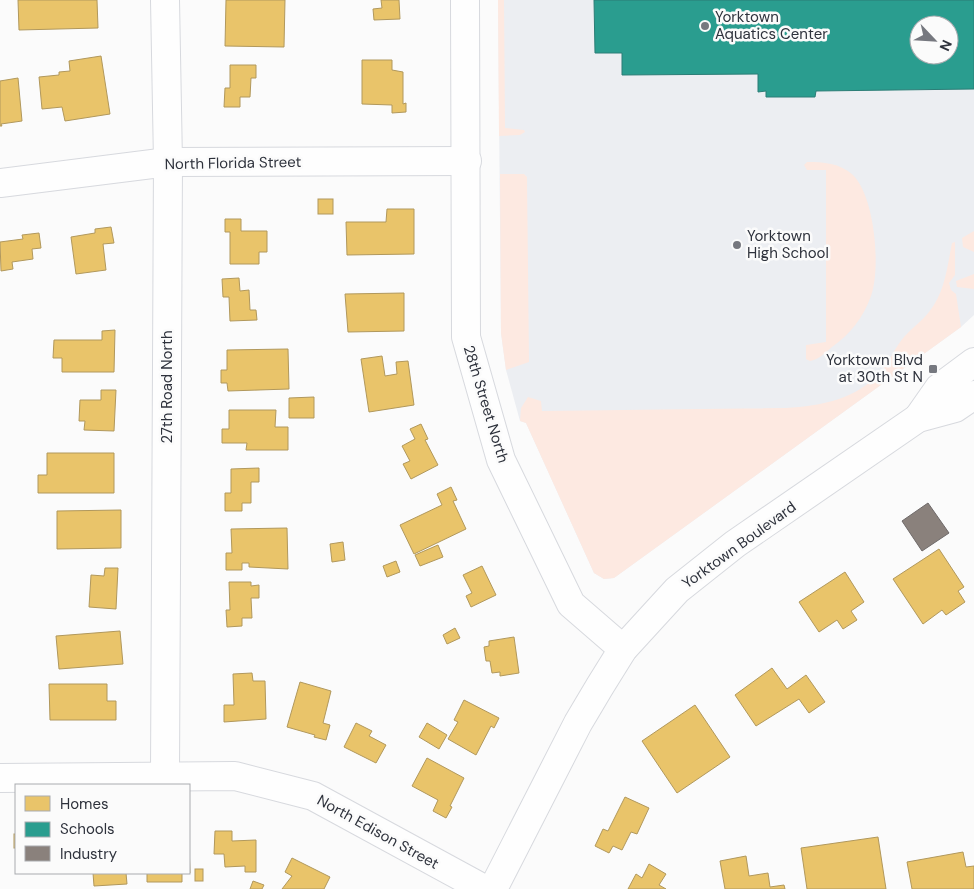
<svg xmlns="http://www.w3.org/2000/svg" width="974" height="889" font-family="'DM Sans',sans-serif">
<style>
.built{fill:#eceef2;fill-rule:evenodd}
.green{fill:#fde9e1}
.homes{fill:#e9c46a;stroke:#b1985c}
.schools{fill:#2a9d8f;stroke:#2b7d76;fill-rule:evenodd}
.industry{fill:#8a817c;stroke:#6e6969}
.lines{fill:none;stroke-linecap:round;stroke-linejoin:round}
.minor-casing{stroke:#d7d9de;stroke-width:30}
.tertiary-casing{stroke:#d7d9de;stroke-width:30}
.minor{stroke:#fefefe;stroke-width:28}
.tertiary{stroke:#fefefe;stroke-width:28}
.poi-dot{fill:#76787f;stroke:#fbfbfb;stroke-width:2}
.labels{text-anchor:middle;stroke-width:5;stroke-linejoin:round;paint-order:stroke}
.poi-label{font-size:15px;fill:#2e323c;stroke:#fbfbfb;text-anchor:start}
.street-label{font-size:15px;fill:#2e323c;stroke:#fbfbfb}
</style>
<rect width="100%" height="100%" fill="#fbfbfb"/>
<!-- built -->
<path class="built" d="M 498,0 L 974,0 L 974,315 L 961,327 L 614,578 L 604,579 L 594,573 L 526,423 L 520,421 L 506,370 L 501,333 ZM 919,25 L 949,25 L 949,55 L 919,55 Z"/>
<!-- green -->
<g class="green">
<path d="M 498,0 L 504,0 L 505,128 L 524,130 L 525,132 L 520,135 L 499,136 Z"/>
<path d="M 807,162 C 823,162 840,163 853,175 C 875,197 881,268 871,296 C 863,318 850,334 832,347 C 825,353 818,360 810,361 L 806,359 L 806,345 L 826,342 L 826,170 L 807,170 L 804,165 Z"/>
<path d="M 500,174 L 524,174 L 527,177 L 529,362 L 506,370 L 501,333 Z"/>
<path d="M 974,231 L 974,252 L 963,247 L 962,238 Z"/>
<path d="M 955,242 L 955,275 L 949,283 L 951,290 L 956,294 L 961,327 L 614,578 L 604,579 L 594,573 L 526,423 L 520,421 L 521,408 L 528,397 L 541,401 L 542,411 L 786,408 C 822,406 856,399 881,372 C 890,361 895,347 904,337 C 912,328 922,321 929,312 C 945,292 947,268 952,243 Z"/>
<path d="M 974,274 L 974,289 L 957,287 L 956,281 Z"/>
</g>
<!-- homes -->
<g class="homes">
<path d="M 18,0 L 97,0 L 98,28 L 19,30 Z"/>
<path d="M 226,0 L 285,0 L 284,47 L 225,46 Z"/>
<path d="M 381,0 L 399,0 L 400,19 L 374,20 L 373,9 L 382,8 Z"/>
<path d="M 101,56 L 110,114 L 65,121 L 62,107 L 42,109 L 39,77 L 59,75 L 59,72 L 70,71 L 69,61 Z"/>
<path d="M 362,60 L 392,60 L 392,70 L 403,72 L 403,104 L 406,103 L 406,112 L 392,113 L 392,105 L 362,104 Z"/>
<path d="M 230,65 L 256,65 L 256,78 L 251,78 L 250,97 L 240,97 L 240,107 L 224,107 L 225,88 L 230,88 Z"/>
<path d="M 18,78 L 22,121 L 1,124 L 2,126 L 0,126 L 0,81 Z"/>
<rect x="318" y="199" width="15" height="15"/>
<path d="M 387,209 L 414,209 L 414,254 L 347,255 L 346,222 L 386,222 Z"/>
<path d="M 225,219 L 241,219 L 241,231 L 267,231 L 267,252 L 259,252 L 259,264 L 230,264 L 230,232 L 225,232 Z"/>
<path d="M 111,227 L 114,243 L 103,244 L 106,270 L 76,274 L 71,237 L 95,233 L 95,229 Z"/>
<path d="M 39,233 L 41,248 L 32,249 L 33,259 L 12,262 L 13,269 L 1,271 L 0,242 L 23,239 L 22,235 Z"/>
<path d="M 239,278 L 240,291 L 249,290 L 250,310 L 256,310 L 257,320 L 230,321 L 229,297 L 223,297 L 222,279 Z"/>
<path d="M 404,293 L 404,331 L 348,332 L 345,294 Z"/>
<path d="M 115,330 L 114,372 L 62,372 L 62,358 L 53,358 L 54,340 L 102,340 L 102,331 Z"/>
<path d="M 288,349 L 289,389 L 228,391 L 227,383 L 221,383 L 221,370 L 227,370 L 227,350 Z"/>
<path d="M 382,356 L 385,376 L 397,374 L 396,362 L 408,361 L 414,405 L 369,412 L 361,359 Z"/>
<path d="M 101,390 L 116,390 L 114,431 L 84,430 L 85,421 L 79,421 L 80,400 L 101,400 Z"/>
<path d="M 314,397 L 314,418 L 289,418 L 289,398 Z"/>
<path d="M 229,410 L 276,410 L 275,427 L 288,427 L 288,450 L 246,450 L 247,443 L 222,443 L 222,429 L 229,429 Z"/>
<path d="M 421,424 L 428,439 L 425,440 L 438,465 L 411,479 L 403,464 L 410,461 L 402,446 L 415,439 L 410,429 Z"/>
<path d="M 47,453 L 114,453 L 114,493 L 38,493 L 38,475 L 47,475 Z"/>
<path d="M 259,468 L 259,482 L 251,482 L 251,503 L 242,503 L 242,511 L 225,511 L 225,493 L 231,493 L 231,469 Z"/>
<path d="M 451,487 L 457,500 L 453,501 L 466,529 L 414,554 L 400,525 L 442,505 L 437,494 Z"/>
<path d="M 121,510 L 121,548 L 57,549 L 57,511 Z"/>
<path d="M 287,528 L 288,569 L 249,567 L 249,563 L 242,563 L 242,570 L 226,570 L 226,553 L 232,553 L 231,529 Z"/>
<path d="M 343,542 L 345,560 L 332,562 L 330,544 Z"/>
<path d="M 438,545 L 443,557 L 420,566 L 415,555 Z"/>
<path d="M 939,549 L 964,587 L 958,591 L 965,602 L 946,615 L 942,610 L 923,624 L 893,579 Z"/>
<path d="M 396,561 L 400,572 L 387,577 L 383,566 Z"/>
<path d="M 482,566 L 496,595 L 471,607 L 466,596 L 472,593 L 463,575 Z"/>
<path d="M 105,568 L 118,568 L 116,609 L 89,607 L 91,575 L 104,576 Z"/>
<path d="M 845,572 L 864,602 L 851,611 L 857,620 L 843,629 L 837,620 L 819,632 L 799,602 Z"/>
<path d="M 229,582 L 251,582 L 251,586 L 259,585 L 259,598 L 251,598 L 252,618 L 242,618 L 242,626 L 227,627 L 226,610 L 230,610 Z"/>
<path d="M 455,628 L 460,638 L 447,644 L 443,635 Z"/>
<path d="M 120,631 L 123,664 L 59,669 L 56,636 Z"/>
<path d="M 514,637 L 519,673 L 500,676 L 500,672 L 492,673 L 490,661 L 486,661 L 484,647 L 489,646 L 489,641 Z"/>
<path d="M 772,668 L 787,689 L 806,675 L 825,702 L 809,713 L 799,699 L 756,726 L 735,695 Z"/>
<path d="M 252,673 L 253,681 L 265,681 L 266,719 L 224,722 L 224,705 L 234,705 L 233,674 Z"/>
<path d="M 300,682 L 331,691 L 323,723 L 330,725 L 326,740 L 314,737 L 315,735 L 287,727 Z"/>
<path d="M 49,684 L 107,684 L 107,701 L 116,701 L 116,720 L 50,720 Z"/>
<path d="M 464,700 L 499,718 L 494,728 L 491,726 L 476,755 L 448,739 L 458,722 L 454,720 Z"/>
<path d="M 695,705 L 730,757 L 677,793 L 642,741 Z"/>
<path d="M 356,723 L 372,731 L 369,736 L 386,745 L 376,763 L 344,747 Z"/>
<path d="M 427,723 L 447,735 L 439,749 L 419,737 Z"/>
<path d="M 427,758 L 464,778 L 450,806 L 452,807 L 446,818 L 433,811 L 438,800 L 412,786 Z"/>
<path d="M 625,797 L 649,808 L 637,834 L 631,832 L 622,850 L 613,846 L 609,853 L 595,846 L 603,829 L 608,831 Z"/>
<path d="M 215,831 L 232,831 L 232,841 L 256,840 L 256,872 L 245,872 L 245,866 L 225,867 L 224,854 L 214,854 Z"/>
<rect x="14" y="834" width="2" height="14"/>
<path d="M 878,837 L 886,889 L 807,889 L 801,848 Z"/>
<path d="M 189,843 L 190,873 L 182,873 L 182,882 L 147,882 L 147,873 L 189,873 Z"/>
<path d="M 963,852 L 966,867 L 974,866 L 974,889 L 912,889 L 907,862 Z"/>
<path d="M 746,856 L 749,876 L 768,873 L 770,887 L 784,885 L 785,889 L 725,889 L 720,861 Z"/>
<path d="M 292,858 L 330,877 L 324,889 L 282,889 L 292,876 L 285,872 Z"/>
<path d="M 649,864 L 666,874 L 659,885 L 666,889 L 628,889 L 636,874 L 642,878 Z"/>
<rect x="195" y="869" width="8" height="12"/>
<path d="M 93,873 L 126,873 L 127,884 L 94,886 Z"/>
<path d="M 253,881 L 264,885 L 262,889 L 250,889 Z"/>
</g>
<!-- schools -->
<path class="schools" d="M 594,0 L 974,0 L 974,89 L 816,91 L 815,97 L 766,97 L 766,91 L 758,92 L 758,74 L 622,75 L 622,53 L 595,53 ZM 919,25 L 949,25 L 949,55 L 919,55 Z"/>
<!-- industry -->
<path class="industry" d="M 928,503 L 949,533 L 922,551 L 902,521 Z"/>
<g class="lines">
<defs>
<g id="minor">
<path d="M 465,0 L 466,337 L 501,460 L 571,604 L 623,649"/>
<path d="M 0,183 L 168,162 L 467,161"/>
<path d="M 165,775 L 168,162 L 165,0"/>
<path d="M 0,778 L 235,776 L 313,796 L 484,889"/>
</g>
<g id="tertiary">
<path d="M 918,418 L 939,388 L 974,362"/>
<path d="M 493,889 L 578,723 L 600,686 L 623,649 L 677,590 L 735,544 L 918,418 L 955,408 L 974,395"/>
</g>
</defs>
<!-- minor casing -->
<use href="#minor" class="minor-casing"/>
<!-- tertiary casing -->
<use href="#tertiary" class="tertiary-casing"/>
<!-- minor -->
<use href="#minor" class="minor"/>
<!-- tertiary -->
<use href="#tertiary" class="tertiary"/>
</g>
<!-- markers -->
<g class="poi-dot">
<circle cx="705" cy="26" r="5"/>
<circle cx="737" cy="245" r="5"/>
<rect x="928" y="364" width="10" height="10" rx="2.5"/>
</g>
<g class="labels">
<!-- poi labels -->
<g class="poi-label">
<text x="715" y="22">Yorktown<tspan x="715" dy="17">Aquatics Center</tspan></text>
<text x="747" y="241">Yorktown<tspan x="747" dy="17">High School</tspan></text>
<text x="923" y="365" text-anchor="end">Yorktown Blvd<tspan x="923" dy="17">at 30th St N</tspan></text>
</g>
<!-- street labels -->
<g class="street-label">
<text transform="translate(233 163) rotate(-1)" y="5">North Florida Street</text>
<text transform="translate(167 387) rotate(-90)" y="5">27th Road North</text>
<text transform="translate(486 404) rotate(73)" y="5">28th Street North</text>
<text transform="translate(739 545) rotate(-36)" y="5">Yorktown Boulevard</text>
<text transform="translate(378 832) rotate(29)" y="5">North Edison Street</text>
</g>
</g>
<!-- legend -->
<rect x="15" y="784" width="175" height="90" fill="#fbfbfb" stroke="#a9abaf"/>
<rect x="25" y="796" width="25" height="15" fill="#e9c46a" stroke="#a9abaf"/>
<text x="60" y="809" font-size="15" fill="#2e323c">Homes</text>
<rect x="25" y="822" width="25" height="15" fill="#2a9d8f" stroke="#a9abaf"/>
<text x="60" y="834" font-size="15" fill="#2e323c">Schools</text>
<rect x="25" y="846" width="25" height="15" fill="#8a817c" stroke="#a9abaf"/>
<text x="60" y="859" font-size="15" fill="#2e323c">Industry</text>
<!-- north arrow -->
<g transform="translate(934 40) rotate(115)"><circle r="24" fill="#fbfbfb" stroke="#a9abaf"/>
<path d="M0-4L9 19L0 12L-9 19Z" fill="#76787f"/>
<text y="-8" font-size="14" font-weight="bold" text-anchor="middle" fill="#2e323c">N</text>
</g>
</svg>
